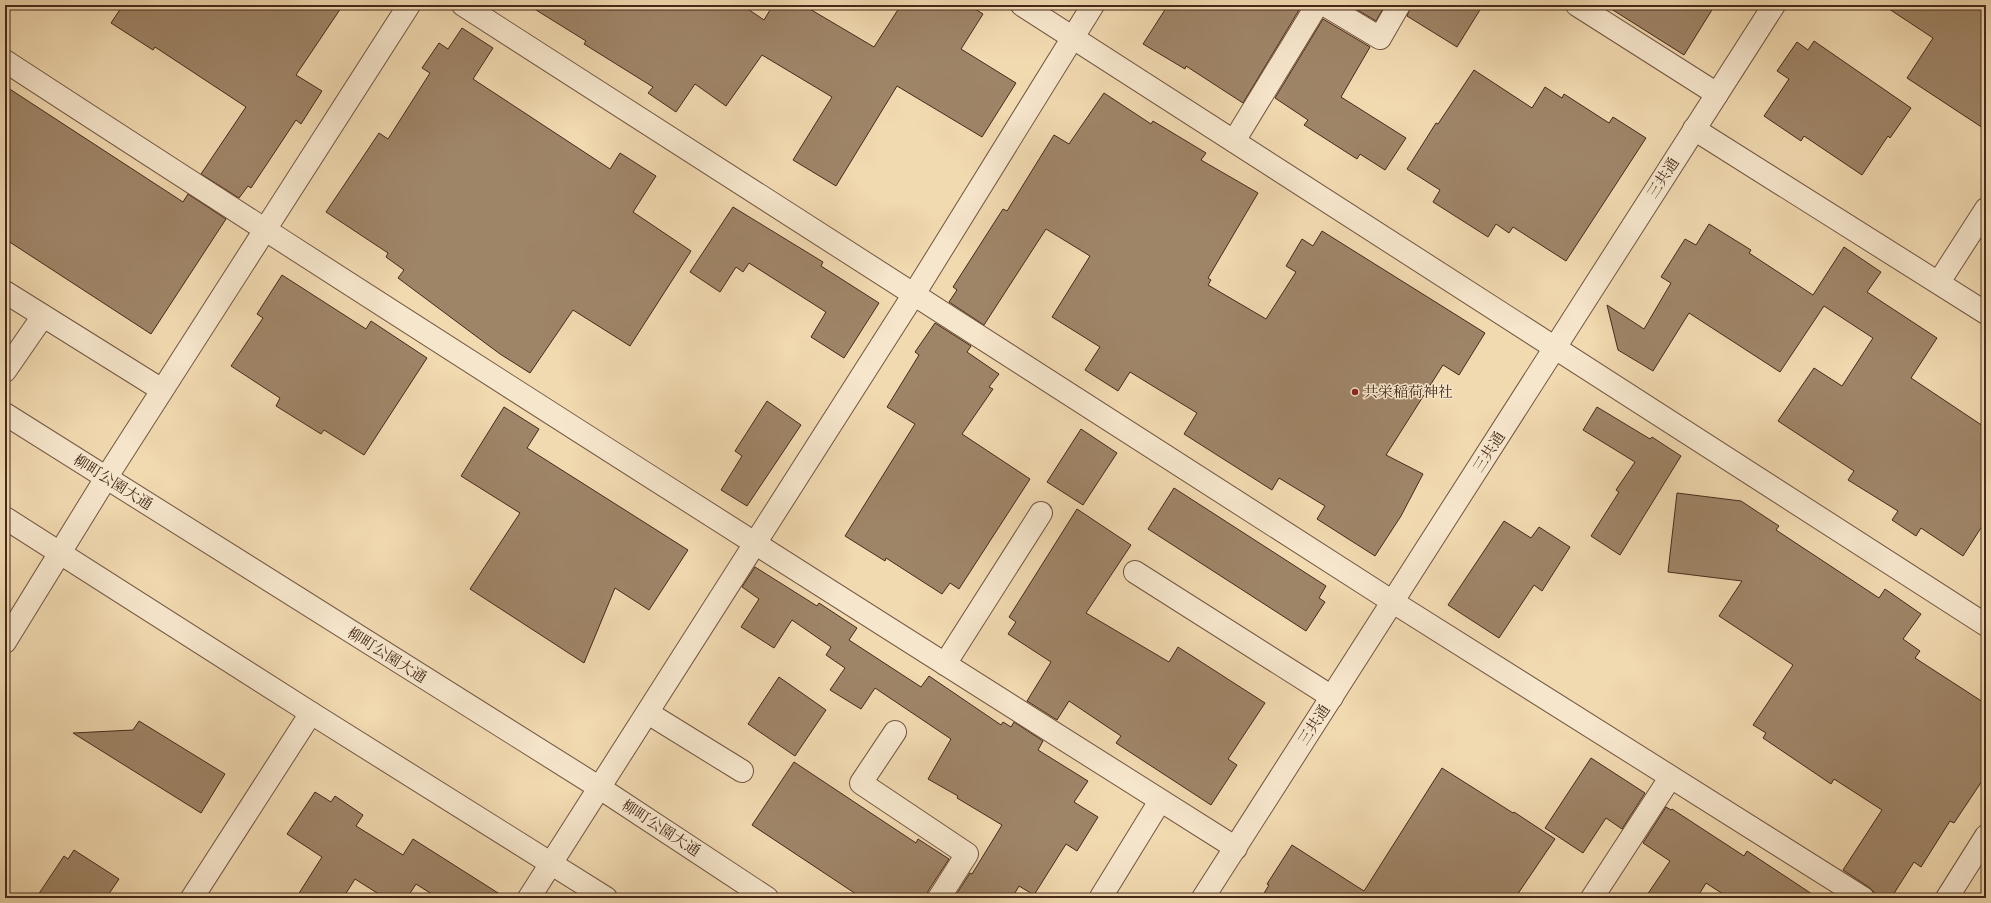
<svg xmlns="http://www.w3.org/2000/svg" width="1991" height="903" font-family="'Sorts Mill Goudy','Noto Serif JP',serif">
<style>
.building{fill:#9f8568;stroke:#46291b}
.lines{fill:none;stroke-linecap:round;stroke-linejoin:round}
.minor-casing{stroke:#715540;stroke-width:24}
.minor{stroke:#f6e6cc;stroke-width:22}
.poi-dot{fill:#8f2418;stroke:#f6e6cc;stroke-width:1.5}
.labels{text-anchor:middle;stroke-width:3;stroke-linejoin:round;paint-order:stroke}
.street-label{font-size:15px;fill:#46291b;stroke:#f6e6cc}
.poi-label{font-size:15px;fill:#46291b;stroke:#f6e6cc;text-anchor:start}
</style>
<rect width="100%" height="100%" fill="#f1d9b0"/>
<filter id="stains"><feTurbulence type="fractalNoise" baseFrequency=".005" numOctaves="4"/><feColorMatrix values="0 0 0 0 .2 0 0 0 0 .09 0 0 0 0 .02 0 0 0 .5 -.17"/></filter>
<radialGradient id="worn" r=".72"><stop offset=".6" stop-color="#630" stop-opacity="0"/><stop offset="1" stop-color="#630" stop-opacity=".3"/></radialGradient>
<!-- building -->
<g class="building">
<path d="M 123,5 L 343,5 L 296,75 L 322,91 L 301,124 L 296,120 L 251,188 L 248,186 L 239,198 L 201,174 L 246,107 L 155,47 L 153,50 L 111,23 Z"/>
<path d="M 528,5 L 742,5 L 764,20 L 773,5 L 803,5 L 874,47 L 901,5 L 969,5 L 983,14 L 961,49 L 1016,83 L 982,137 L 897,86 L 836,186 L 793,160 L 832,97 L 762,55 L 726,106 L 695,84 L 676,112 L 648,93 L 653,87 L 584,44 L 586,41 Z"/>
<path d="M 1168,5 L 1302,5 L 1243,103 L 1186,66 L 1185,69 L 1143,44 Z"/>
<path d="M 1349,5 L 1385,5 L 1376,21 Z"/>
<path d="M 1411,5 L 1483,5 L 1457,47 L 1407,16 Z"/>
<path d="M 1605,5 L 1715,5 L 1684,55 Z"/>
<path d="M 1883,5 L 1986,5 L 1986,130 L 1907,78 L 1933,38 Z"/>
<path d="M 1323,19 L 1370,47 L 1341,97 L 1406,138 L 1385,170 L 1360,154 L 1357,159 L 1304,125 L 1308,120 L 1275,98 Z"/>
<path d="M 462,28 L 493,48 L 473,79 L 610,169 L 620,153 L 656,176 L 633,212 L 691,251 L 630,346 L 573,310 L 530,373 L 500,354 L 398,278 L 404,270 L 386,257 L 388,253 L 326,212 L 379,133 L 388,139 L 430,73 L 422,68 L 439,43 L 448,49 Z"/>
<path d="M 1814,41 L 1911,108 L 1890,138 L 1888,136 L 1862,175 L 1804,136 L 1801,141 L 1764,116 L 1789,79 L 1777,71 L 1797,42 L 1808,50 Z"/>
<path d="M 1474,70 L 1532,108 L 1545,87 L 1562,98 L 1564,94 L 1609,123 L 1613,117 L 1646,138 L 1566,261 L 1513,227 L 1509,233 L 1496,224 L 1488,237 L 1433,202 L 1440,190 L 1407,169 L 1436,123 L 1438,124 Z"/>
<path d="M 5,86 L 183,202 L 188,194 L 226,219 L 151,334 L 5,239 Z"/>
<path d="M 1104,93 L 1151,124 L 1153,121 L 1206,153 L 1201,160 L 1258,193 L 1208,278 L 1211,280 L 1208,285 L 1266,319 L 1296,272 L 1286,266 L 1302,239 L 1313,246 L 1322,231 L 1485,333 L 1459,375 L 1443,365 L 1386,455 L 1423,474 L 1401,516 L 1375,556 L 1317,519 L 1325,506 L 1279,478 L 1272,490 L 1184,434 L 1197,413 L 1130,372 L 1118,391 L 1085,370 L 1100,347 L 1052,317 L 1090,256 L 1046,229 L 984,325 L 949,302 L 957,290 L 953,287 L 1003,209 L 1007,211 L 1054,135 L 1069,144 Z"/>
<path d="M 733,207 L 823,262 L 821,266 L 879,303 L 844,358 L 811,337 L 826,312 L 749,263 L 743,272 L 736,267 L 720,292 L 690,272 Z"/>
<path d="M 1709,224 L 1751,250 L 1749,253 L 1813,295 L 1844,247 L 1881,272 L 1867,292 L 1937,338 L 1911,378 L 1986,428 L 1986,520 L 1963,556 L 1921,528 L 1916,536 L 1892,520 L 1898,511 L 1848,480 L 1854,471 L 1778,421 L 1814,368 L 1842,386 L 1873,338 L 1824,306 L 1780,372 L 1689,313 L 1653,371 L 1618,350 L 1607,305 L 1644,329 L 1671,283 L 1661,277 L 1685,239 L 1696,245 Z"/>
<path d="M 282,275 L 366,329 L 371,321 L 427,358 L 364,455 L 324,430 L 321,434 L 276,406 L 280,398 L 231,366 L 263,318 L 257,314 Z"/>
<path d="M 935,323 L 971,346 L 967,352 L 999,374 L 989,387 L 993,389 L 962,434 L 1030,479 L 959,589 L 950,583 L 942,594 L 886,558 L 885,561 L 845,536 L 915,424 L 887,407 L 919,355 L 915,352 Z"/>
<path d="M 767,401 L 801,425 L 747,506 L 721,490 L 742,456 L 735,451 Z"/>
<path d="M 504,407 L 539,429 L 527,448 L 688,550 L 649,610 L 615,588 L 584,663 L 470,589 L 520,513 L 461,476 Z"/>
<path d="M 1597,407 L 1650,439 L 1652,437 L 1681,456 L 1620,555 L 1591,536 L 1619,492 L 1616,490 L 1635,462 L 1583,430 Z"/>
<path d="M 1081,429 L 1117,453 L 1083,505 L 1047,482 Z"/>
<path d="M 1174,488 L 1326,586 L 1319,598 L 1325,602 L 1306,631 L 1148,529 Z"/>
<path d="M 1677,493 L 1741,501 L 1779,526 L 1776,530 L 1879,598 L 1885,589 L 1921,614 L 1903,639 L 1920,651 L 1915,658 L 1986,704 L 1986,775 L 1954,823 L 1950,821 L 1921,867 L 1914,862 L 1891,898 L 1875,898 L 1874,892 L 1870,888 L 1843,870 L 1882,810 L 1834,779 L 1831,784 L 1763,738 L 1766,733 L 1753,725 L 1793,665 L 1719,616 L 1742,581 L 1668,572 Z"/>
<path d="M 1077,509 L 1131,545 L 1086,613 L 1169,662 L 1178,647 L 1265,703 L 1228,759 L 1237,765 L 1211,805 L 1116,743 L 1121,736 L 1069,701 L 1057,720 L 1027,701 L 1051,662 L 1008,634 L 1016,622 L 1009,617 Z"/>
<path d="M 1504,521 L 1531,538 L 1539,527 L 1570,547 L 1542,591 L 1534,585 L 1499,638 L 1448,605 Z"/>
<path d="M 755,567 L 817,606 L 819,603 L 857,628 L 849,640 L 921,687 L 929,676 L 1001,725 L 1003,722 L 1011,727 L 1014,722 L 1043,741 L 1038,750 L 1088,781 L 1074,802 L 1098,817 L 1077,851 L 1066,844 L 1034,895 L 1019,886 L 1012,898 L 954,898 L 970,873 L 972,874 L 1002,825 L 957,798 L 958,796 L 928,779 L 951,739 L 875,688 L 861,709 L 830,690 L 845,668 L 826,655 L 831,647 L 792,620 L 774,648 L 741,627 L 759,599 L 742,587 Z"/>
<path d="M 779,677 L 826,710 L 795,756 L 748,724 Z"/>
<path d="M 139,721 L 225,774 L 201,813 L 73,733 L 133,730 Z"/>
<path d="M 1591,758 L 1645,793 L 1622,829 L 1606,818 L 1583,853 L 1545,828 Z"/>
<path d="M 794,762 L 916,843 L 918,839 L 949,859 L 928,891 L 927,898 L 862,898 L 752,825 Z"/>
<path d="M 1442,768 L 1513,813 L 1514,812 L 1555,839 L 1515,898 L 1261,898 L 1269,885 L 1267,884 L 1292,845 L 1364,891 Z"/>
<path d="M 315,792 L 331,802 L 335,796 L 363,815 L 356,826 L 403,855 L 413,839 L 506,898 L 438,898 L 416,884 L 407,898 L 385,898 L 355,879 L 343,898 L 296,898 L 322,857 L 287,834 Z"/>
<path d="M 1666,807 L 1671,810 L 1672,809 L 1744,856 L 1747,851 L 1818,898 L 1729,898 L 1706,883 L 1697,898 L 1645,898 L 1670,861 L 1643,843 Z"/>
<path d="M 74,850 L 119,879 L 106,898 L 36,898 L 64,856 L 68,859 Z"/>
</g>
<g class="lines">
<defs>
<g id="minor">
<path d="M 463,5 L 1393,602 L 1863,898"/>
<path d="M 1022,5 L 1986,625"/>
<path d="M 1325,5 L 1380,38 L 1399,5"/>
<path d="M 1577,5 L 1717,94"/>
<path d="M 5,61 C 413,327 824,588 1236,848"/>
<path d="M 1694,129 L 1986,313"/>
<path d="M 1234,141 L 1317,5"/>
<path d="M 1939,282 L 1986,209"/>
<path d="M 5,292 L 162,390"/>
<path d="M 5,371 L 43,316"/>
<path d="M 5,414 L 600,788 L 767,898"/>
<path d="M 5,518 L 311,713 L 606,898"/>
<path d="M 1135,572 L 1332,697"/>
<path d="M 5,642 L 106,478 L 409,5"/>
<path d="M 945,664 L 1041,513"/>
<path d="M 648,713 L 742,771"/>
<path d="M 895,732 L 861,783 L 967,854 L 939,898"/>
<path d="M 192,898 L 311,713"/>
<path d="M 529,898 L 914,294 L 1093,5"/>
<path d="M 1103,898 L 1101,897 L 1160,801"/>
<path d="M 1203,898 L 1774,5"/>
<path d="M 1592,898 L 1670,778"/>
<path d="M 1947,898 L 1986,836"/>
</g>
</defs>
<!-- minor casing -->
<use href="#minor" class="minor-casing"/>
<!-- minor -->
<use href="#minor" class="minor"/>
</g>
<!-- markers -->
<circle class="poi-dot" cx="1355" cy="392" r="4"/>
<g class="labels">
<!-- street labels -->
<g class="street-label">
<text transform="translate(1663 178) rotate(-57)" y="5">三共通</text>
<text transform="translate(1489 452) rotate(-57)" y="5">三共通</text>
<text transform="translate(113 482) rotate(32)" y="5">柳町公園大通</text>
<text transform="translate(387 655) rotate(32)" y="5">柳町公園大通</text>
<text transform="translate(1314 725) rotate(-57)" y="5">三共通</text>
<text transform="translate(661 828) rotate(33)" y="5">柳町公園大通</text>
</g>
<!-- poi labels -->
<g class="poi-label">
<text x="1363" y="397">共栄稲荷神社</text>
</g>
</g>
<!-- margin -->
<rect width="1991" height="903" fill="none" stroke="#f1d9b0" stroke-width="20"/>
<rect x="6" y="6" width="1979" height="891" fill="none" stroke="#46291b" stroke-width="2"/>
<rect x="10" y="10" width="1971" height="883" fill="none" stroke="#46291b"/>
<rect width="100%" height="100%" filter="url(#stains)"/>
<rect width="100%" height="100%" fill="url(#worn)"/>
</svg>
